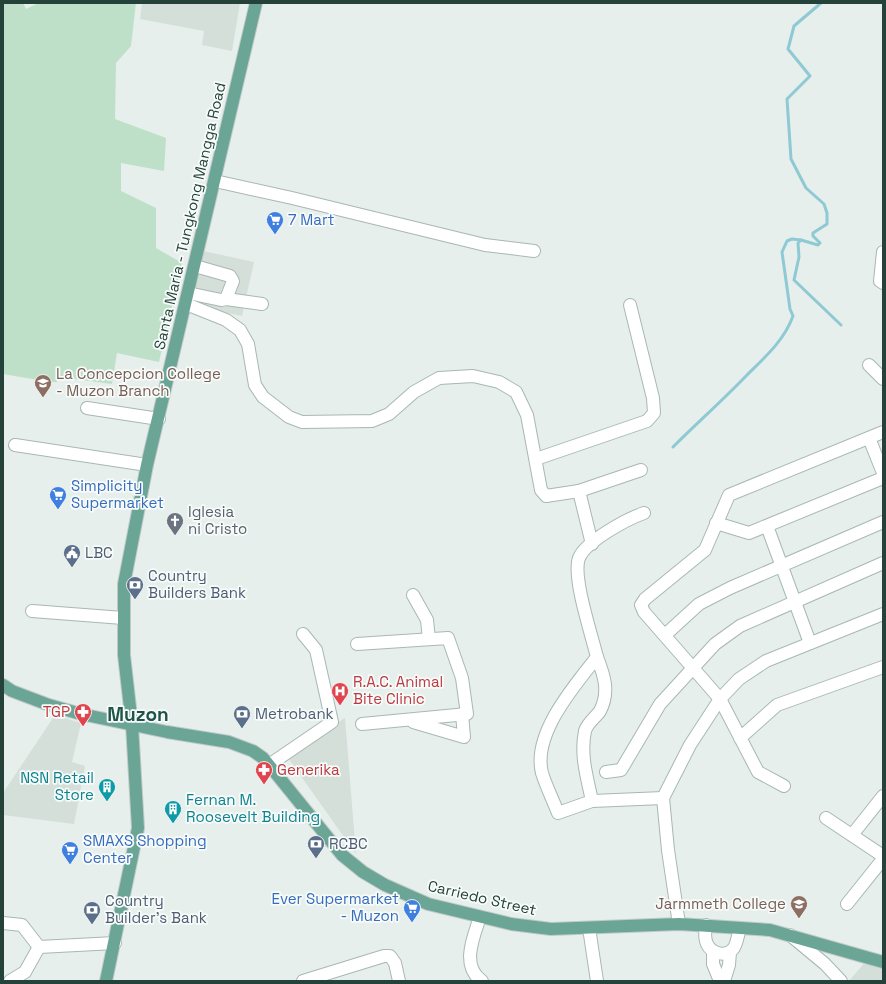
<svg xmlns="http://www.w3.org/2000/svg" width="886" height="984" font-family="'Space Grotesk',sans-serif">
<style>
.built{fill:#d4dfda}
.green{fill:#bfe0c8}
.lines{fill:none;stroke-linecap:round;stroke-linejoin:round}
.stream{stroke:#8ec9d4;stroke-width:3}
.minor-casing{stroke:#a8b8b2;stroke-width:14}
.major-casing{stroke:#c2cac8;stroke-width:14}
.minor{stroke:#fff;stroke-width:12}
.major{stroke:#6aa596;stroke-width:12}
.labels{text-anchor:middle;stroke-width:3.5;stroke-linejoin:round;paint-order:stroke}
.street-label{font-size:15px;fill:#24423a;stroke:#f7fbf9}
.shop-label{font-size:15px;fill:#366cbe;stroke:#f7fbf9;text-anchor:start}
.education-label{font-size:15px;fill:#785e54;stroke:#f7fbf9;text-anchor:start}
.worship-label{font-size:15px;fill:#5b616d;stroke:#f7fbf9;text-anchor:start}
.service-label{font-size:15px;fill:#4e5e75;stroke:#f7fbf9;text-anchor:start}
.health-label{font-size:15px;fill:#be3a42;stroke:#f7fbf9;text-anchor:start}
.culture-label{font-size:15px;fill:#0d838f;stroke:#f7fbf9;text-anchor:end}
.district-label{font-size:19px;font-weight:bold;fill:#1f5548;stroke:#f7fbf9}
</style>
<rect width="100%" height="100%" fill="#e6efeb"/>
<!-- built -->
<g class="built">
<path d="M 142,3 L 240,3 L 232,51 L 202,45 L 204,31 L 140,19 Z"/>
<path d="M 203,251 L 254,262 L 242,316 L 191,305 Z"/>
<path d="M 55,715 L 81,723 L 72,762 L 85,766 L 74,824 L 3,815 L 3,793 Z"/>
<path d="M 345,718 L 356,854 L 286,755 Z"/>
<path d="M 866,961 L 883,967 L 883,981 L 849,981 Z"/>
</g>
<!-- green -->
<path class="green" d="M 3,3 L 23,3 L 26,9 L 39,3 L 136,3 L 131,46 L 116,63 L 115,119 L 166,138 L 164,171 L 121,163 L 121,191 L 156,208 L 156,248 L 182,263 L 159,362 L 117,353 L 112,384 L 59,377 L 57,382 L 50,382 L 3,374 Z"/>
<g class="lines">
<!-- stream -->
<g class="stream">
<path d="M 821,3 L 794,26 L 788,49 L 810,76 L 787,99 L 791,159 L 806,188 L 824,204 L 827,213 L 827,224 L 813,233 L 813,236 L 820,243 L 818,245 L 801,240 L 798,243 L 799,257 L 794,280 L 841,325"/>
<path d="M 673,447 C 697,423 722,401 746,376 C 764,358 784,341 793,316 L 790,309 L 782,252 L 787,241 L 792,239 L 801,240"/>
</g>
<defs>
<g id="minor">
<path d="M 215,181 L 292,198 L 485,245 L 534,251"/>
<path d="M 883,252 L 880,281 L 883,283"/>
<path d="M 188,293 L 221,300 L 226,299 L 233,281 L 230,276 L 195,266"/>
<path d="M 226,299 L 262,304"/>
<path d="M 186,304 L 226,320 L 240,330 L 248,344 L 255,385 L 263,397 L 289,417 L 302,422 L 372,421 L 389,414 L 414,392 L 439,378 L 473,376 L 499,382 L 516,392 L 527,415 L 541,490 L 546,496 L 579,491 L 592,544"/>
<path d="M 869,365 L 883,379"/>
<path d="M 87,408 L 159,419"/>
<path d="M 869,438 L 883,473"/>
<path d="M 15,445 L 147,465"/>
<path d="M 536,459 L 647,421 L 654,413 L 653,398 L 630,305"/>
<path d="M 579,491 L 641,470"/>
<path d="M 644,513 C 627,519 586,541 579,558 C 572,577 592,636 597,657 C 575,685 532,734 542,773 C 546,786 553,800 558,813 L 592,801 L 663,798"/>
<path d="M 716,523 L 749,533 L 883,478"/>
<path d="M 767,526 L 810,643"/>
<path d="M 413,595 L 427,620 L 429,639"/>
<path d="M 32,611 L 123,618"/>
<path d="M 665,635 L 699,604 L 730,588 L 883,522"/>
<path d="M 357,644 L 448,638 L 462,678 L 467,714 L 362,724"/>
<path d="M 413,722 L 464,737 L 462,714"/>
<path d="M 740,738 L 777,705 L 883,667"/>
<path d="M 269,765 L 332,722 L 316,650 L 303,634"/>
<path d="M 606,772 L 621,770 L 660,704 L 715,644 L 740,626 L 883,563"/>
<path d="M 784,786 L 758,772 L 720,699 L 644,612 L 641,605 L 645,599 L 705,550 L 729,495 L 883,432"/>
<path d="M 592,801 C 587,777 580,755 585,731 C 587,723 596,717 600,711 C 610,692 604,675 597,657"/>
<path d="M 826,818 L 883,856"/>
<path d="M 852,835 L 883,796"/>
<path d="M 847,904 L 883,859"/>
<path d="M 480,917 C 474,936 460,966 482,981"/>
<path d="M 3,923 L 22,925 L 39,947"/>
<path d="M 679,924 L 668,850 L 663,798 L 690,745 L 720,699 L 739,679 L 766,661 L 883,614"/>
<path d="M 706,925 C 705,931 704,938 707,944 C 711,953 726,958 733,949 C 737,945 738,934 740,928"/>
<path d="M 589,928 L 597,981"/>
<path d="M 790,935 L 825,964 L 841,981"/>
<path d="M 713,951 L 713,964 L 720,981"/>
<path d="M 10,981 L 25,972 L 39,947 L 115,943"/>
<path d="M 303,981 L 384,956 L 390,956 L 395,963 L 399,981"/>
<path d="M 724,981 L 729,965 L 730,952"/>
</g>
<g id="major">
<path d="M 3,685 L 12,691 L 49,705 L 81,714 L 167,732 L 229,742 L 253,751 L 263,758 L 278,776 L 342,855 L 363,872 L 385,885 L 428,904 L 511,924 L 551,929 L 679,924 L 770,930 L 883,962"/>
<path d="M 106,981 L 138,828 L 132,725 L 124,655 L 124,584 L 147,465 L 256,3"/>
</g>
</defs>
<!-- minor casing -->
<use href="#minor" class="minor-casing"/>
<!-- major casing -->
<use href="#major" class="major-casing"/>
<!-- minor -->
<use href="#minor" class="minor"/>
<!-- major -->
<use href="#major" class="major"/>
</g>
<!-- icons -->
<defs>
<symbol id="supermarket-pin" viewBox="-11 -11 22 30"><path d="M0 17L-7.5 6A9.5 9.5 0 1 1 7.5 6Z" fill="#3f7fe0" stroke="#f7fbf9"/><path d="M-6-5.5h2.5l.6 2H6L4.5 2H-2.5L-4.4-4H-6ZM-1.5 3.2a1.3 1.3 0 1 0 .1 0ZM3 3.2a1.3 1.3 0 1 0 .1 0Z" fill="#fff"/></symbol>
<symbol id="school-pin" viewBox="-11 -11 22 30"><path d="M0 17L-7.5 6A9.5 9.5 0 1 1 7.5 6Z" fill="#8d6e63" stroke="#f7fbf9"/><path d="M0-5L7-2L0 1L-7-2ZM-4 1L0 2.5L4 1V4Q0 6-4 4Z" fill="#fff"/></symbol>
<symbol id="church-pin" viewBox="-11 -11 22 30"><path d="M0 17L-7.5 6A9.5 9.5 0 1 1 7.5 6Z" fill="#6b7280" stroke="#f7fbf9"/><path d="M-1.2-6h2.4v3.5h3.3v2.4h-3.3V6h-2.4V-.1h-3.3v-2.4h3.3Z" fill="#fff"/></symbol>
<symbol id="civic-pin" viewBox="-11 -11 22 30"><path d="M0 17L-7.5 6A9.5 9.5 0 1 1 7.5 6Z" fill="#5c6f8a" stroke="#f7fbf9"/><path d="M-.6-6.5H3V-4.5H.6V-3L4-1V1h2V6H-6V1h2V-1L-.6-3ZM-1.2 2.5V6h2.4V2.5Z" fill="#fff"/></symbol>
<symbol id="bank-pin" viewBox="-11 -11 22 30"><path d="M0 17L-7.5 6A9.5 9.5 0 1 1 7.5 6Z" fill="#5c6f8a" stroke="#f7fbf9"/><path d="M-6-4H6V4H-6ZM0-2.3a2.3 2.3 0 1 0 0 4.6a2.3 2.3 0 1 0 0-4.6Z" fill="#fff"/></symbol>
<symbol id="hospital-pin" viewBox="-11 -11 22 30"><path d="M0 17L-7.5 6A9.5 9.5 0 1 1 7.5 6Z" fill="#e0444e" stroke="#f7fbf9"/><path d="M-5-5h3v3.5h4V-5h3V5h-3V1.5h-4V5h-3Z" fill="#fff"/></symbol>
<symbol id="pharmacy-pin" viewBox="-11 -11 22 30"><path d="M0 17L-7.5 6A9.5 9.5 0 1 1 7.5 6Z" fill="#e0444e" stroke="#f7fbf9"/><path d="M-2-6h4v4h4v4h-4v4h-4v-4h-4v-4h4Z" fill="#fff"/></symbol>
<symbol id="building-pin" viewBox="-11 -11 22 30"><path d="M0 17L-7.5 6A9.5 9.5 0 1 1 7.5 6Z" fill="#0f9aa8" stroke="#f7fbf9"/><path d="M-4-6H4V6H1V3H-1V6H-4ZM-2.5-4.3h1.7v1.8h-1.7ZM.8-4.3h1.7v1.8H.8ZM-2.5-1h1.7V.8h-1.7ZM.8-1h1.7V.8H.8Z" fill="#fff"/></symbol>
<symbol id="university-pin" viewBox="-11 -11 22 30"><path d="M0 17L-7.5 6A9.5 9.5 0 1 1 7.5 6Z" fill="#8d6e63" stroke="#f7fbf9"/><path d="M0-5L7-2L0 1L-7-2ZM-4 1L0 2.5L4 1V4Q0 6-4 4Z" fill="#fff"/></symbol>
</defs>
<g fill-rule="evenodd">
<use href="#supermarket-pin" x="265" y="210" width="20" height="27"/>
<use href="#school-pin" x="33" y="373" width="20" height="27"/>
<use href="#supermarket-pin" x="48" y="485" width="20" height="27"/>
<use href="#church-pin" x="165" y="511" width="20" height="27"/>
<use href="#civic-pin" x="62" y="543" width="20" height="27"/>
<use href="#bank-pin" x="125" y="575" width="20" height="27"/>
<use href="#hospital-pin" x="330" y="681" width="20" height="27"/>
<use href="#pharmacy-pin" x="73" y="702" width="20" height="27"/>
<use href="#bank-pin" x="232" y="704" width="20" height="27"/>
<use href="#pharmacy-pin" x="254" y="760" width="20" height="27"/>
<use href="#building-pin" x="97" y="777" width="20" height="27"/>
<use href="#building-pin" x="163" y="799" width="20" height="27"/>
<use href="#bank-pin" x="306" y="834" width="20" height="27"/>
<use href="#supermarket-pin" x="60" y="840" width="20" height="27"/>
<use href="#university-pin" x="789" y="894" width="20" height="27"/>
<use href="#supermarket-pin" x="402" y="898" width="20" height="27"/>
<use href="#bank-pin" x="82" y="900" width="20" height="27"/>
</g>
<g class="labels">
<!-- street labels -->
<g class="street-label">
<text transform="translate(190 216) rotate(-77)" y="5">Santa Maria - Tungkong Mangga Road</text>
<text transform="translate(482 898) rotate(13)" y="5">Carriedo Street</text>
</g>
<!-- shop labels -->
<g class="shop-label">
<text x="288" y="225">7 Mart</text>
<text x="71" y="491">Simplicity<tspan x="71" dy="17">Supermarket</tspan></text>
<text x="83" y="846">SMAXS Shopping<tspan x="83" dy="17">Center</tspan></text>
<text x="399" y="904" text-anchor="end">Ever Supermarket<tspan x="399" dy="17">- Muzon</tspan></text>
</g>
<!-- education labels -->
<g class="education-label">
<text x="56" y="379">La Concepcion College<tspan x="56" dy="17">- Muzon Branch</tspan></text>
<text x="786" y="909" text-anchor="end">Jarmmeth College</text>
</g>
<!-- worship labels -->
<g class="worship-label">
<text x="188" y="517">Iglesia<tspan x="188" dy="17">ni Cristo</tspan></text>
</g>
<!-- service labels -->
<g class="service-label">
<text x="85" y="558">LBC</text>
<text x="148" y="581">Country<tspan x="148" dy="17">Builders Bank</tspan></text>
<text x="255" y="719">Metrobank</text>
<text x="329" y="849">RCBC</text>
<text x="105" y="906">Country<tspan x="105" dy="17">Builder’s Bank</tspan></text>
</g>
<!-- health labels -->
<g class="health-label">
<text x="353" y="687">R.A.C. Animal<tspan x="353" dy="17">Bite Clinic</tspan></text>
<text x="70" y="717" text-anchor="end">TGP</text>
<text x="277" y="775">Generika</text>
</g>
<!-- culture labels -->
<g class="culture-label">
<text x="94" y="783">NSN Retail<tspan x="94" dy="17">Store</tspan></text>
<text x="186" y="805" text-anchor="start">Fernan M.<tspan x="186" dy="17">Roosevelt Building</tspan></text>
</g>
<!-- district labels -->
<g class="district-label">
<text x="138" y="721">Muzon</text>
</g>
</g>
<!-- border -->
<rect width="886" height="984" fill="none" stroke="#24423a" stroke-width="8"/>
</svg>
